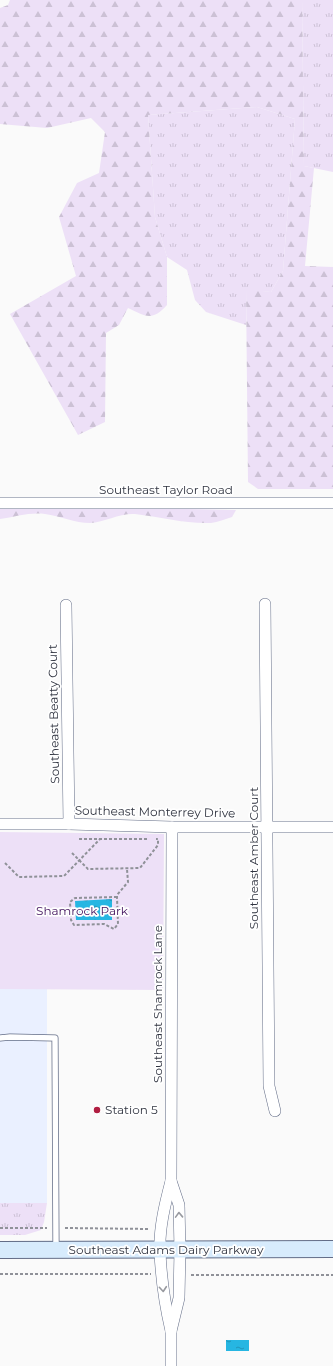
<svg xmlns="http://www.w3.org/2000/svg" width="333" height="1366" font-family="Montserrat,sans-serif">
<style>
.built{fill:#eaf0ff}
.grass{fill:url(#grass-tufts)}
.forest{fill:url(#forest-firs)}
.park{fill:#ede0f7}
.water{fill:url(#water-ripples)}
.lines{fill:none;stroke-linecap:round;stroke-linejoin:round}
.service-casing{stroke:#636d87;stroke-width:7}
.minor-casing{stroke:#636d87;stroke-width:12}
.secondary-casing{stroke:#636d87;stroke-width:18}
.path{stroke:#8f9198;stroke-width:2;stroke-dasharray:3 2;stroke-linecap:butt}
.service{stroke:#fff;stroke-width:5.5}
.minor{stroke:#fff;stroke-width:11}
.secondary{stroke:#d7ebfc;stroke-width:16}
.oneway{stroke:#989aa0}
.poi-dot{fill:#b01d41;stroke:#fff;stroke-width:1.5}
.labels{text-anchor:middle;stroke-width:3.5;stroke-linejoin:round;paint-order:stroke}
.street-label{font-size:12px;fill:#303440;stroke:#fff}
.park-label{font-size:12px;fill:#42125d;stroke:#fff}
.poi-label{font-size:12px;fill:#303440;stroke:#fff;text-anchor:start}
</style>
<defs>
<pattern id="grass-tufts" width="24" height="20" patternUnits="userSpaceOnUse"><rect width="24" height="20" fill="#ede0f7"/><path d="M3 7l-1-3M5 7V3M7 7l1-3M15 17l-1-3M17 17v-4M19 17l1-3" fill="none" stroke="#ccc1d5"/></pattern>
<pattern id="forest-firs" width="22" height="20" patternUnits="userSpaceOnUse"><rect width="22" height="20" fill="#ede0f7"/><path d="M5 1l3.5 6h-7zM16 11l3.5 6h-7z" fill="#ccc1d5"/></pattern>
<pattern id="water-ripples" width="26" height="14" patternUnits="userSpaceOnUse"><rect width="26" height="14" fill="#26b6e2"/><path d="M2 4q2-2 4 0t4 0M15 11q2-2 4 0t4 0" fill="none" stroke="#2195b9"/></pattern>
</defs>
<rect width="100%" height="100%" fill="#fafafa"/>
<!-- built -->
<rect class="built" x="0" y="989" width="47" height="214"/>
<!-- grass -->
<g class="grass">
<path d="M 302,0 L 333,0 L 333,172 L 304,166 Z"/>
<path d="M 257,107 L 295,119 L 283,271 L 271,292 L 246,290 L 246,325 L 206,312 L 195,300 L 187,270 L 167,257 L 155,217 L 148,115 Z"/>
<path d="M 0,1203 L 47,1203 L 44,1222 L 41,1230 L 25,1235 L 0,1235 Z"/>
</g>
<!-- forest -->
<g class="forest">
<path d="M 10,0 L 302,0 L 304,166 L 314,168 L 305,266 L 333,267 L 333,489 L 258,489 L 248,482 L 246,289 L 271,292 L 283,271 L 295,119 L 257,107 L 148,115 L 155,217 L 167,257 L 167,305 C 152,322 145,316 128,308 L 119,325 L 106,333 L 105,422 L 78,435 L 10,314 L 76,276 L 59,217 L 77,183 L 99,173 L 105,132 L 91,118 L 47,128 L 0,124 L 0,8 L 8,5 Z"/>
<path d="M 79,508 L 139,508 L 236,510 L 232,517 C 225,519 218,522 211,523 C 186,524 160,517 135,514 C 120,513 105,522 90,523 C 75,523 60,516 45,514 C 30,512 15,517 0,519 L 0,509 Z"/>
</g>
<!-- park -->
<path class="park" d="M 0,832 L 164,834 L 163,990 L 0,989 Z"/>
<!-- water -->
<g class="water">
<path d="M 112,899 L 112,920 L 76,920 L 75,901 Z"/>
<rect x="226" y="1340" width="23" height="11"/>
</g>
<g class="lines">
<defs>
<path id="service" d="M 0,1038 L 10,1037 L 55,1038 L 56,1248"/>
<g id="minor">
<path d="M 0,503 L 333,503"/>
<path d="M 265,604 L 269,1086 L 275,1111"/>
<path d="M 66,605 L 69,824"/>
<path d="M 0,824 L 69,824 L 172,827 L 333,827"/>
<path d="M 171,1331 C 165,1305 161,1279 160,1251 C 159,1228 165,1204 171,1181 L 172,827"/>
<path d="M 171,1366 L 171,1331 L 179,1298 L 180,1250 L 179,1205 L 171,1181"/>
</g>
<path id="secondary" d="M 0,1250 L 333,1249"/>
</defs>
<!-- service casing -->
<use href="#service" class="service-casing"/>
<!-- minor casing -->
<use href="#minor" class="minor-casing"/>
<!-- secondary casing -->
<use href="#secondary" class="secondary-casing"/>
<!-- path -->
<g class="path">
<path d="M 79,839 L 148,839"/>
<path d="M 72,853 L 88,869 L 140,868 L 158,845 L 158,839 L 156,839"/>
<path d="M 5,863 L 19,877 L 64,876 L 100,839"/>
<path d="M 117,897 L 75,898 L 70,902 L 71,920 L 74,925 L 104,924 L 114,929 L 118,924 L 117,897 L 117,895 L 128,882 L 127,869"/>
<path d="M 0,1228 L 47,1228"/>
<path d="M 65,1228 L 149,1229"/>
<path d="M 0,1274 L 151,1274"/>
<path d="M 191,1275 L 333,1275"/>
</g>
<!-- service -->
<use href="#service" class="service"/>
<!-- minor -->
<use href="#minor" class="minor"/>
<!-- secondary -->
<use href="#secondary" class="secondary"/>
</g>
<!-- one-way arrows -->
<defs><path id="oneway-chevron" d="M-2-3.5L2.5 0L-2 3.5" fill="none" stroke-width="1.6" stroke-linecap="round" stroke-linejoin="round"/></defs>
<g class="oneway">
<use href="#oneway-chevron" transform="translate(179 1215) rotate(-92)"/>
<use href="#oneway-chevron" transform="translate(163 1289) rotate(85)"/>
</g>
<!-- markers -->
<circle class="poi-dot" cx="97" cy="1110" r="4"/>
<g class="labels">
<!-- street labels -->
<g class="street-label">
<text x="166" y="494">Southeast Taylor Road</text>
<text transform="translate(54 714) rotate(-91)" y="4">Southeast Beatty Court</text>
<text transform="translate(155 812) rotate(1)" y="4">Southeast Monterrey Drive</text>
<text transform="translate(254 858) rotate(-90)" y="4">Southeast Amber Court</text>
<text transform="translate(158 1004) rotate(-90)" y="4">Southeast Shamrock Lane</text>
<text x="166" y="1254">Southeast Adams Dairy Parkway</text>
</g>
<!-- park labels -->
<g class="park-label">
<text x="82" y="915">Shamrock Park</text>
</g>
<!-- poi labels -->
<g class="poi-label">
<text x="105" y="1114">Station 5</text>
</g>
</g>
</svg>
